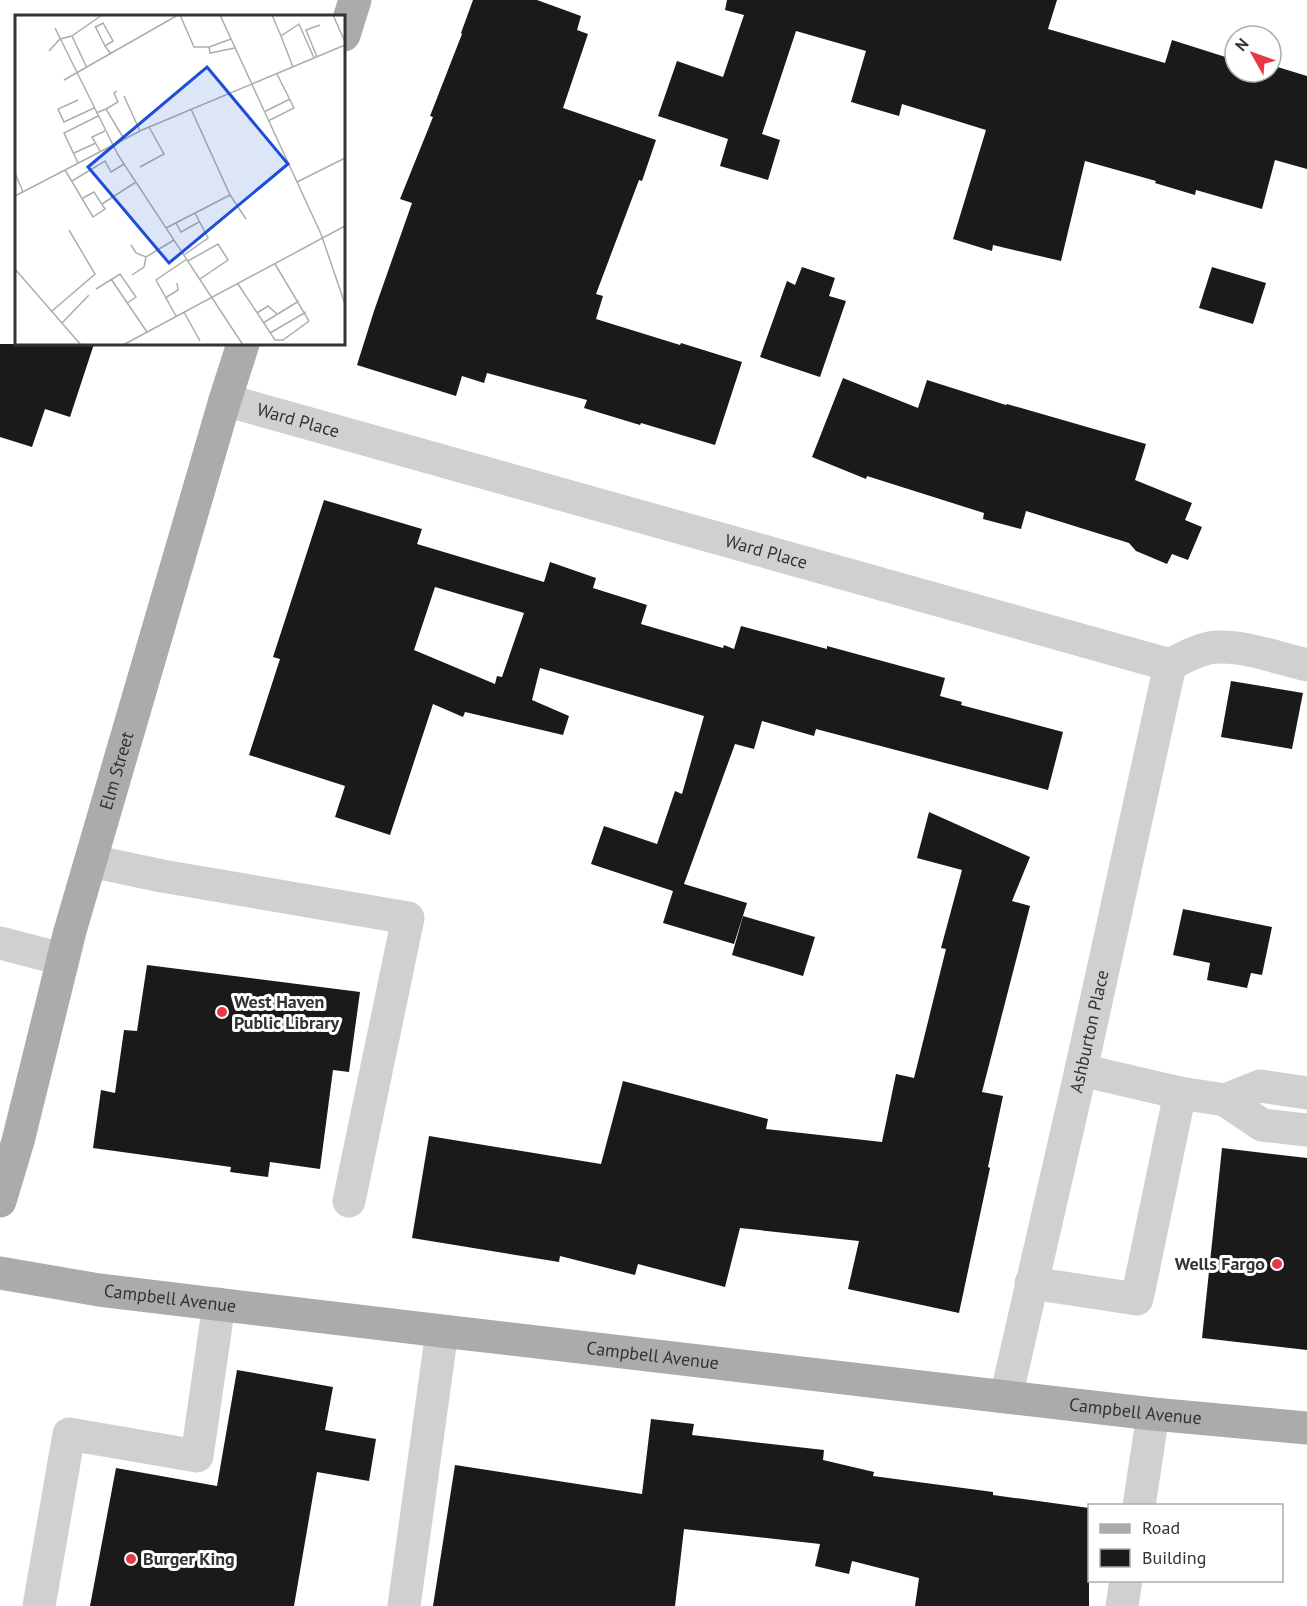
<svg xmlns="http://www.w3.org/2000/svg" width="1307" height="1606" font-family="'PT Sans',sans-serif">
<style>
.building{fill:#1a1a1a;fill-rule:evenodd}
.lines{fill:none;stroke-linecap:round;stroke-linejoin:round}
.minor{stroke:#d0d0d0;stroke-width:33}
.major{stroke:#ababab;stroke-width:33}
.poi-dot{fill:#e63946;stroke:#fff;stroke-width:2}
.labels{text-anchor:middle;stroke-width:6;stroke-linejoin:round;paint-order:stroke}
.street-label{font-size:18px;fill:#333;stroke:#fff}
.poi-label{font-size:18px;font-weight:bold;fill:#333;stroke:#fff;text-anchor:start}
.inset-road{fill:none;stroke:#adadad;stroke-width:1.5}
.view{fill:#1d4ed8;fill-opacity:0.15;stroke:#1d4ed8;stroke-width:3}
.inset-edge{fill:none;stroke:#333;stroke-width:3}
</style>
<rect width="100%" height="100%" fill="#fff"/>
<!-- building -->
<g class="building">
<path d="M 473,0 L 537,0 L 581,16 L 577,30 L 588,34 L 563,108 L 656,140 L 642,181 L 639,180 L 596,294 L 603,296 L 596,319 L 680,345 L 681,343 L 742,362 L 715,445 L 641,423 L 640,425 L 584,408 L 587,400 L 487,373 L 484,383 L 462,376 L 456,396 L 357,365 L 374,311 L 412,203 L 400,199 L 433,117 L 430,116 L 462,34 L 461,33 Z"/>
<path d="M 727,0 L 1057,0 L 1048,29 L 1165,63 L 1172,40 L 1235,60 L 1235,72 L 1271,72 L 1271,65 L 1307,76 L 1307,169 L 1275,160 L 1262,209 L 1196,190 L 1195,195 L 1155,183 L 1156,181 L 1085,161 L 1061,261 L 993,245 L 992,251 L 953,239 L 986,130 L 902,104 L 899,116 L 851,102 L 866,51 L 796,31 L 762,134 L 780,140 L 768,180 L 720,166 L 728,139 L 658,116 L 677,61 L 723,77 L 744,15 L 725,10 Z"/>
<path d="M 802,267 L 835,278 L 829,296 L 846,301 L 820,377 L 760,357 L 787,281 L 795,285 Z"/>
<path d="M 1212,267 L 1266,283 L 1253,324 L 1199,308 Z"/>
<path d="M 0,344 L 94,344 L 70,417 L 45,409 L 32,447 L 0,437 Z"/>
<path d="M 843,378 L 918,408 L 927,380 L 1006,405 L 1007,404 L 1146,444 L 1135,480 L 1192,503 L 1185,520 L 1202,527 L 1188,560 L 1172,554 L 1167,564 L 1136,551 L 1129,543 L 1026,511 L 1021,529 L 983,519 L 984,513 L 867,476 L 866,479 L 812,457 Z"/>
<path d="M 324,500 L 422,529 L 417,544 L 544,582 L 550,562 L 596,578 L 593,588 L 647,605 L 641,624 L 723,648 L 724,645 L 734,649 L 741,626 L 827,649 L 827,646 L 945,678 L 940,696 L 962,702 L 961,705 L 1063,732 L 1048,790 L 816,729 L 814,736 L 762,721 L 754,749 L 735,744 L 684,884 L 747,903 L 734,944 L 663,923 L 673,891 L 591,864 L 604,826 L 657,844 L 675,791 L 682,794 L 704,716 L 540,668 L 532,700 L 569,716 L 563,735 L 465,712 L 463,717 L 433,704 L 390,835 L 335,817 L 345,786 L 249,755 L 280,659 L 273,657 ZM 435,587 L 524,613 L 502,677 L 497,676 L 495,684 L 414,650 Z"/>
<path d="M 1231,681 L 1303,693 L 1292,749 L 1221,737 Z"/>
<path d="M 929,812 L 1030,857 L 1012,901 L 1030,906 L 982,1092 L 1003,1096 L 988,1167 L 990,1168 L 959,1313 L 848,1289 L 859,1241 L 740,1228 L 725,1287 L 638,1264 L 635,1275 L 560,1256 L 559,1262 L 412,1238 L 429,1136 L 601,1164 L 623,1081 L 768,1119 L 766,1129 L 882,1142 L 896,1074 L 914,1078 L 946,949 L 941,948 L 962,870 L 917,858 Z"/>
<path d="M 1183,909 L 1272,927 L 1262,975 L 1251,973 L 1247,988 L 1207,980 L 1210,963 L 1173,955 Z"/>
<path d="M 743,916 L 815,937 L 803,976 L 732,955 Z"/>
<path d="M 147,965 L 360,992 L 349,1072 L 333,1070 L 320,1169 L 270,1162 L 268,1177 L 230,1172 L 231,1167 L 93,1148 L 101,1090 L 115,1093 L 124,1030 L 137,1031 Z"/>
<path d="M 1222,1148 L 1307,1158 L 1307,1350 L 1202,1338 Z"/>
<path d="M 237,1370 L 333,1387 L 325,1430 L 376,1439 L 369,1481 L 317,1472 L 294,1606 L 90,1606 L 116,1468 L 217,1486 Z"/>
<path d="M 651,1419 L 694,1424 L 692,1435 L 824,1450 L 823,1460 L 874,1472 L 873,1476 L 993,1492 L 993,1495 L 1089,1508 L 1089,1606 L 915,1606 L 919,1578 L 852,1561 L 849,1574 L 815,1566 L 820,1544 L 684,1529 L 675,1606 L 433,1606 L 455,1465 L 642,1494 Z"/>
</g>
<g class="lines">
<!-- minor -->
<g class="minor">
<path id="s1" d="M 225,400 L 1170,665 C 1182,658 1196,651 1209,648 C 1239,643 1277,658 1307,665"/>
<path d="M 91,861 L 162,876 L 408,918 L 349,1201"/>
<path d="M 0,943 L 62,959"/>
<path d="M 1081,1070 L 1180,1093 L 1225,1100 L 1260,1086 L 1307,1093"/>
<path d="M 1225,1100 L 1262,1125 L 1307,1130"/>
<path d="M 1031,1283 L 1137,1299 L 1180,1093"/>
<path id="s2" d="M 1006,1397 L 1081,1070 L 1170,665"/>
<path d="M 1139,1506 L 1153,1414"/>
<path d="M 39,1606 L 69,1434 L 197,1456 L 219,1304"/>
<path d="M 404,1606 L 442,1331"/>
<path d="M 1122,1606 L 1126,1580"/>
</g>
<!-- major -->
<g class="major">
<path d="M 344,35 L 355,0"/>
<path id="s3" d="M 0,1201 L 18,1141 L 70,931 L 225,400 L 243,344"/>
<path id="s4" d="M 0,1273 L 99,1290 L 442,1331 L 1006,1397 L 1153,1414 L 1307,1428"/>
</g>
</g>
<!-- markers -->
<g class="poi-dot">
<circle cx="222" cy="1012" r="6"/>
<circle cx="1277" cy="1264" r="6"/>
<circle cx="131" cy="1559" r="6"/>
</g>
<g class="labels">
<!-- street labels -->
<g class="street-label">
<text dy="6" stroke="none"><textPath href="#s1" startOffset="76">Ward Place</textPath></text>
<text dy="6" stroke="none"><textPath href="#s1" startOffset="562">Ward Place</textPath></text>
<text dy="6" stroke="none"><textPath href="#s3" startOffset="446">Elm Street</textPath></text>
<text dy="6" stroke="none"><textPath href="#s2" startOffset="375">Ashburton Place</textPath></text>
<text dy="6" stroke="none"><textPath href="#s4" startOffset="172">Campbell Avenue</textPath></text>
<text dy="6" stroke="none"><textPath href="#s4" startOffset="658">Campbell Avenue</textPath></text>
<text dy="6" stroke="none"><textPath href="#s4" startOffset="1144">Campbell Avenue</textPath></text>
</g>
<!-- poi labels -->
<g class="poi-label">
<text x="234" y="1008">West Haven<tspan x="234" dy="21">Public Library</tspan></text>
<text x="1265" y="1270" text-anchor="end">Wells Fargo</text>
<text x="143" y="1565">Burger King</text>
</g>
</g>
<!-- overview -->
<g transform="translate(15 15)">
<rect width="330" height="330" fill="#fff"/>
<path class="inset-road" d="M 165,0 L 179,32 L 194,32M 205,0 L 306,219 L 330,289M 257,0 L 266,21M 318,0 L 330,27M 80,11 L 90,31M 81,12 L 88,8 L 98,26 L 90,31 L 96,39M 40,13 L 103,140 L 228,330M 216,24 L 194,32 L 195,38 L 220,33M 34,36 L 45,24 L 57,21M 302,42 L 291,15 L 305,10M 278,52 L 266,21 L 284,9 L 299,43M 72,53 L 57,21 L 87,0M 49,65 L 163,0M 109,81 L 125,116M 63,85 L 43,94 L 49,107 L 79,93M 91,94 L 103,87 L 99,78 L 102,76M 176,94 L 215,180 L 231,204M 249,97 L 275,84M 81,98 L 91,94 L 109,124M 253,106 L 279,93 L 262,59M 85,136 L 77,122 L 90,116M 59,138 L 81,128M 63,148 L 49,118 L 83,101M 125,152 L 149,139 L 134,112M 50,155 L 78,202 L 90,194 L 79,177 L 68,183M 0,158 L 8,177M 57,166 L 90,146 L 96,157 L 109,149M 282,167 L 330,143M 0,181 L 127,115 L 330,30M 87,189 L 121,167M 161,208 L 166,217 L 184,207M 151,213 L 215,180M 116,230 L 121,238 L 131,242 L 159,225M 169,240 L 193,223 L 180,198M 173,246 L 203,229 L 213,245 L 185,264M 0,254 L 66,330M 117,260 L 129,252 L 131,242M 96,264 L 132,317M 223,269 L 260,325 L 268,325 L 294,306 L 260,249M 81,274 L 105,259 L 121,282 L 112,288M 150,283 L 163,275 L 162,268M 37,296 L 80,259 L 54,215M 169,297 L 185,326M 242,298 L 253,291 L 262,299M 161,301 L 141,265 L 172,244M 47,308 L 74,280M 248,308 L 284,286M 255,318 L 291,297M 108,330 L 330,211"/>
<path class="view" d="M 192,52 L 273,149 L 154,248 L 73,152 Z"/>
<rect width="330" height="330" class="inset-edge"/>
</g>
<!-- legend -->
<rect x="1088" y="1504" width="195" height="78" fill="#ffffff" stroke="#adadad" stroke-width="1.5"/>
<rect x="1100" y="1524" width="30" height="9" fill="#ababab" stroke="#adadad" stroke-width="1.5"/>
<text x="1142" y="1534" font-size="18" fill="#333333">Road</text>
<rect x="1100" y="1549" width="30" height="18" fill="#1a1a1a" stroke="#adadad" stroke-width="1.5"/>
<text x="1142" y="1564" font-size="18" fill="#333333">Building</text>
<!-- north arrow -->
<g transform="translate(1253 54) rotate(310)"><circle r="28" fill="#ffffff" stroke="#adadad" stroke-width="1.5"/>
<path d="M0-4.5L10 22L0 15L-10 22Z" fill="#e63946"/>
<text y="-9" font-size="16" font-weight="bold" text-anchor="middle" fill="#333333">N</text>
</g>
</svg>
